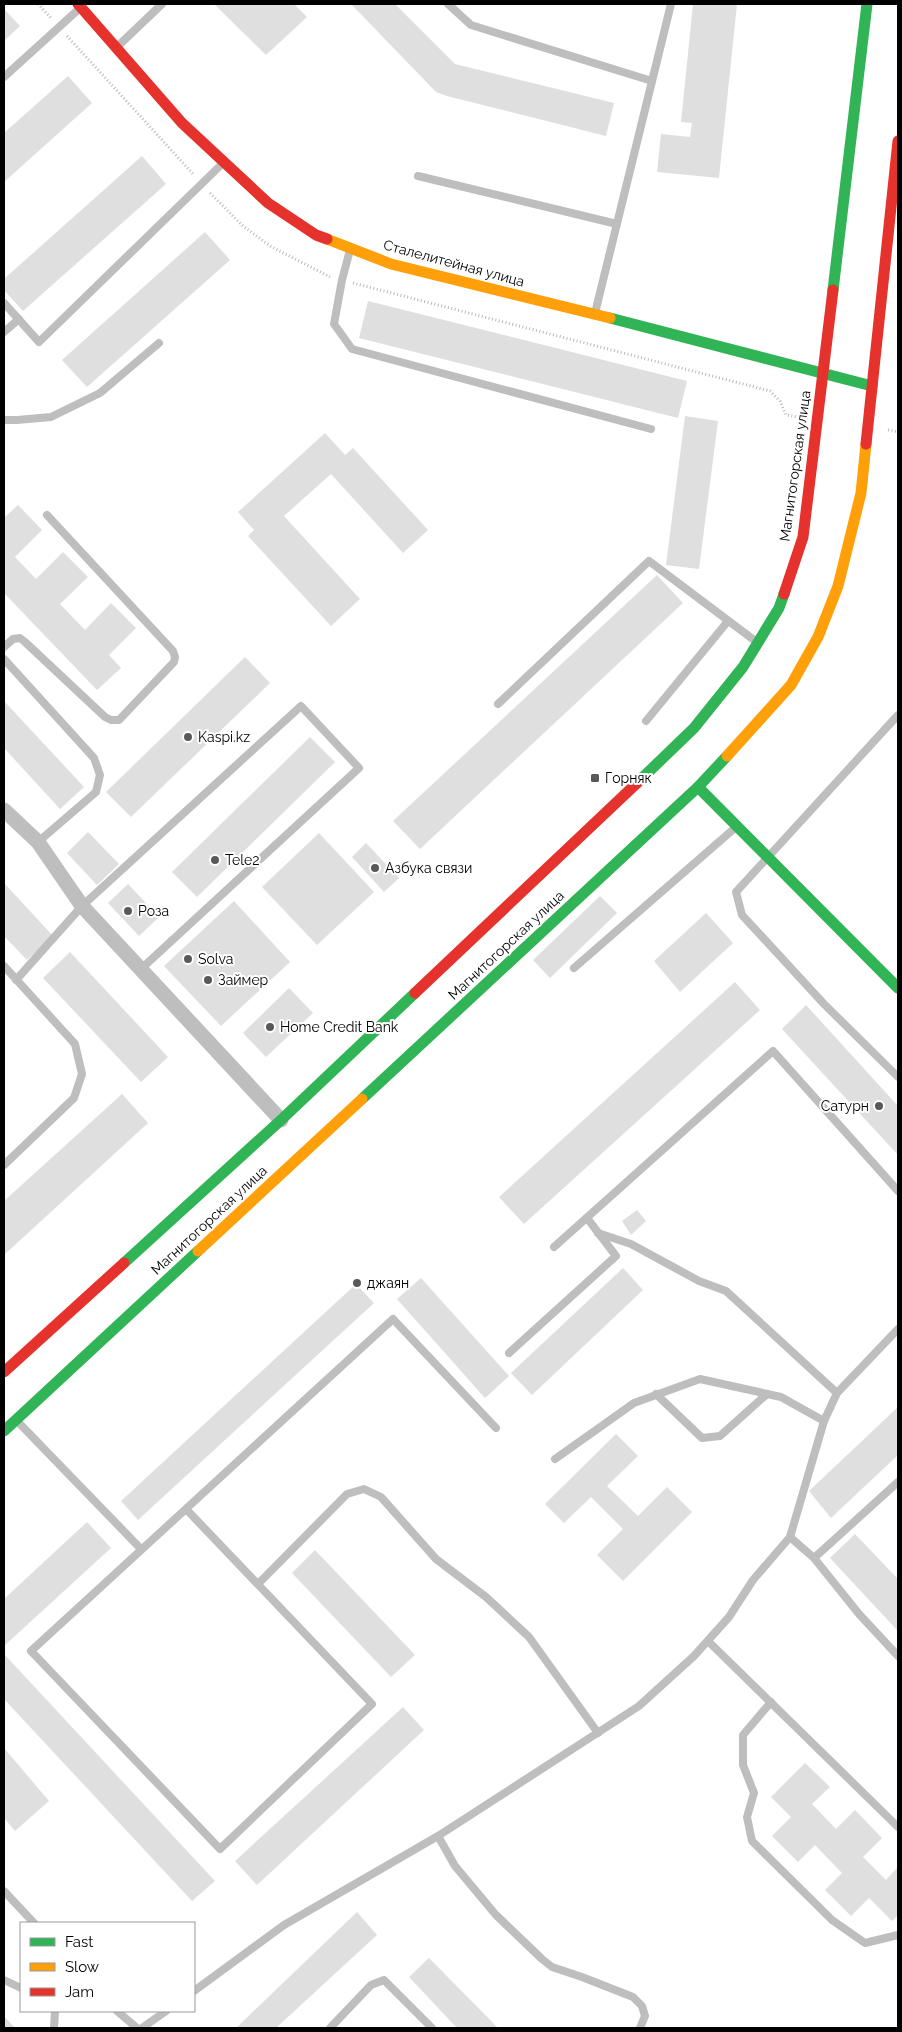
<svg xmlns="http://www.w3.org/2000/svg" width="902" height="2032" font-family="Raleway,sans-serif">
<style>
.building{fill:#dfdfdf}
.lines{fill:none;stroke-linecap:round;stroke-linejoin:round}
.path{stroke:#b9b9b9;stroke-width:3;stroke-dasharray:1 2.5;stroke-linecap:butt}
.lane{stroke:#bebebe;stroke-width:8}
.street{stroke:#bebebe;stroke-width:15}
.fast{stroke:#30b455;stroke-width:11}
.slow{stroke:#ff9f0a;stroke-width:11}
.jam{stroke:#e5322d;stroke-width:11}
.poi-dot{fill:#595959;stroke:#fff;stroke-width:2}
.labels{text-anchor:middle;stroke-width:4;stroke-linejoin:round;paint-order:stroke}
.street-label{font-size:14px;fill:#000;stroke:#fff}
.poi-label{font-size:14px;fill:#000;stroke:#fff;text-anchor:start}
</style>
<rect width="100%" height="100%" fill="#fff"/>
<!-- building -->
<g class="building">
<path d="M 214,4 L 294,4 L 307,17 L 266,55 Z"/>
<path d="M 351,4 L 395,4 L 455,64 L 614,103 L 606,136 L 447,96 L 436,92 Z"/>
<path d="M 693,4 L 737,4 L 719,178 L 657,172 L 661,134 L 690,137 L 692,123 L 681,122 Z"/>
<path d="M 4,9 L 20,26 L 4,41 Z"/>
<path d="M 68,76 L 92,103 L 4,182 L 4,133 Z"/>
<path d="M 142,156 L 166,184 L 23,311 L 4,290 L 4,279 Z"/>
<path d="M 205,232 L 230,260 L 87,387 L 62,360 Z"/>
<path d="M 368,301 L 687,381 L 678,418 L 359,338 Z"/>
<path d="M 685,416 L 718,421 L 699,569 L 666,565 Z"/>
<path d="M 325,433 L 345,455 L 353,448 L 428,530 L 403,553 L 331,474 L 284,516 L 360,599 L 331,626 L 248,536 L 254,530 L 238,512 Z"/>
<path d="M 18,505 L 42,530 L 15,557 L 36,579 L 63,552 L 88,577 L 60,604 L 85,630 L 111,603 L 136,628 L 109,655 L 121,668 L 97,690 L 4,593 L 4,518 Z"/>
<path d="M 657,575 L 683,603 L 420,849 L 393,821 Z"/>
<path d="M 245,657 L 270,683 L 131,817 L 106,792 Z"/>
<path d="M 4,701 L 84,787 L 60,809 L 4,748 Z"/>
<path d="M 310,737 L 335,762 L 197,897 L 172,872 Z"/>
<path d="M 88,832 L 119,864 L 97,885 L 67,853 Z"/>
<path d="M 319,833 L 374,892 L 317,945 L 262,887 Z"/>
<path d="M 366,843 L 399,878 L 384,892 L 352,857 Z"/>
<path d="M 4,883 L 53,936 L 27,960 L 4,936 Z"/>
<path d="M 128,884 L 159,917 L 139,936 L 108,903 Z"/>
<path d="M 600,896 L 617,913 L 550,978 L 533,960 Z"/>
<path d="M 234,901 L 290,962 L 221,1026 L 164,966 Z"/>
<path d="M 706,913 L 733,943 L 680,992 L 654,961 Z"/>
<path d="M 70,952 L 168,1057 L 141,1082 L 43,978 Z"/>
<path d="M 735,982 L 760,1010 L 524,1224 L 499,1197 Z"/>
<path d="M 289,988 L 313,1013 L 266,1057 L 243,1033 Z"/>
<path d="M 806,1005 L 898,1106 L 898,1155 L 782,1029 Z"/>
<path d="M 122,1094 L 148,1123 L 4,1255 L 4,1201 Z"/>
<path d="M 637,1210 L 646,1221 L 631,1235 L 622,1221 Z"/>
<path d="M 623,1268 L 643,1290 L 532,1395 L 511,1373 Z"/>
<path d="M 421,1278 L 509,1376 L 485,1398 L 397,1299 Z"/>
<path d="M 356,1284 L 374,1303 L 138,1520 L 121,1501 Z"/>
<path d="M 898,1407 L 898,1455 L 831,1518 L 809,1491 Z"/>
<path d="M 616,1434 L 638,1456 L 607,1486 L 638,1516 L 667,1487 L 692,1512 L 623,1581 L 597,1555 L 623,1529 L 591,1497 L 564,1523 L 545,1504 Z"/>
<path d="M 87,1522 L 111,1548 L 4,1646 L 4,1599 Z"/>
<path d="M 855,1534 L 898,1579 L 898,1631 L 830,1558 Z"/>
<path d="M 315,1550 L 415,1655 L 391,1677 L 292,1573 Z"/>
<path d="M 4,1654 L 215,1881 L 192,1901 L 4,1699 Z"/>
<path d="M 403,1707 L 424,1730 L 257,1885 L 235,1861 Z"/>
<path d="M 4,1748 L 49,1801 L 15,1831 L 4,1818 Z"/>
<path d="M 805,1763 L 830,1787 L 812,1804 L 836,1829 L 855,1810 L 882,1838 L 863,1857 L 886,1880 L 898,1867 L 898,1915 L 892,1921 L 869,1898 L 851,1916 L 825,1890 L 842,1873 L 815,1845 L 798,1862 L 772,1836 L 791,1817 L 771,1797 Z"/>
<path d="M 357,1912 L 377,1935 L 276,2028 L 236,2028 Z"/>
<path d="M 429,1958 L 498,2028 L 457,2028 L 409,1977 Z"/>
<path d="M 4,2016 L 15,2028 L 4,2028 Z"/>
</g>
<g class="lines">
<!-- path -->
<g class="path">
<path d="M 38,4 L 51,18"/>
<path d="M 67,36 L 194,175"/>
<path d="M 210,193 L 243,226 L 270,246 L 330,277"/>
<path d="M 353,283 L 770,391 L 780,401 L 786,415 L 798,417"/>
<path d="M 888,430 L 898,432"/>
</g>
<!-- lane -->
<g class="lane">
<path d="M 448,4 L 471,25 L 652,81"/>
<path d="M 118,46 L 162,4"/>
<path d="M 4,77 L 80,8"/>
<path d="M 418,176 L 617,224"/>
<path d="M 350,250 L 342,280 L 334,324 L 352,349 L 651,429"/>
<path d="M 4,303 L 39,342 L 223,163"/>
<path d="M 595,313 L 671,4"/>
<path d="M 4,332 L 19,319"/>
<path d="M 4,420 L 17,420 L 51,417 L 100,393 L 159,343"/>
<path d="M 4,647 L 13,639 L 20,638 L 25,642 L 105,717 L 111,720 L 119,720 L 174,662 L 175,657 L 173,651 L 47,515"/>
<path d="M 4,659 L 94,758 L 100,775 L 96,792 L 38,842"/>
<path d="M 498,704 L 649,561 L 754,640"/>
<path d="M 898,715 L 736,892 L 742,915 L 824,1004 L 898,1077"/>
<path d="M 646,721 L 728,621"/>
<path d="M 4,966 L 75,1044 L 82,1074 L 74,1098 L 4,1165"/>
<path d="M 574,968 L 736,827"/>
<path d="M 16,980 L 82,906 L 301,706 L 359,768 L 141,969"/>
<path d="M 598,1233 L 631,1244 L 699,1281 L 726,1291 L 837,1393"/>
<path d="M 554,1247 L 773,1051 L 898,1191"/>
<path d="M 509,1353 L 616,1256 L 587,1218"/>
<path d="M 656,1394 L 702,1438 L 720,1436 L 767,1394"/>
<path d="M 19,1423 L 141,1549"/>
<path d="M 555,1459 L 634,1403 L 700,1379 L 781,1397 L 824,1421"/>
<path d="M 186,1509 L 372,1704 L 220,1849 L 31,1651 L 393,1319 L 496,1428"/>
<path d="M 790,1537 L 814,1558 L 898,1482"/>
<path d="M 814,1558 L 859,1614 L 898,1656"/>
<path d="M 258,1584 L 347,1494 L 364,1489 L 381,1497 L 436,1559 L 486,1597 L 529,1637 L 598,1733"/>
<path d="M 708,1641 L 898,1827"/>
<path d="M 771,1702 L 743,1735 L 743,1765 L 754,1793 L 747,1817 L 752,1841 L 832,1920 L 865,1943 L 898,1935"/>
<path d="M 438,1836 L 455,1866 L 496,1915 L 542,1959 L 552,1967 L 582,1977 L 633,1997 L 642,2006 L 645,2016 L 640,2028"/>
<path d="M 4,1891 L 34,1923"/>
<path d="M 4,1980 L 21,1988"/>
<path d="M 194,1991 L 284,1925 L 438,1836 L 639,1706 L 694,1656 L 729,1617 L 753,1580 L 790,1537 L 824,1421 L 837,1393 L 898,1329"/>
<path d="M 117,2011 L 137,2028"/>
<path d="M 54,2028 L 55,2011"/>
<path d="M 142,2028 L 166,2011"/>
<path d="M 330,2028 L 371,1985 L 384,1980 L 432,2028"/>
</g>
<!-- street -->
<path class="street" d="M 4,810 L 38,842 L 82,906 L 281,1120"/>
<!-- fast -->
<g class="fast">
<path d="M 833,290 L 867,4"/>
<path d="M 610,318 L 872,386"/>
<path d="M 637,783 L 694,728 L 743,667 L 779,608 L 784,594"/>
<path d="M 698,787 L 898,988"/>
<path d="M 362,1099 L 698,787 L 727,756"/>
<path d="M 124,1263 L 281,1120 L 415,993"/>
<path d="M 4,1431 L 198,1251"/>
</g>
<!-- slow -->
<g class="slow">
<path d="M 327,239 L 391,264 L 610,318"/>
<path d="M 727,756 L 791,685 L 818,637 L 838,586 L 861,493 L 866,444"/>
<path d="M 198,1251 L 362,1099"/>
</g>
<!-- jam -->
<g class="jam">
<path d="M 78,4 L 182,123 L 268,203 L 316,235 L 327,239"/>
<path d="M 866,444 L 898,141"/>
<path d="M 784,594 L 803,537 L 833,290"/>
<path d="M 415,993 L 637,783"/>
<path d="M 4,1372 L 124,1263"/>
</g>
</g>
<!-- markers -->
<g class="poi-dot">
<circle cx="188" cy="737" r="5"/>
<rect x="590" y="773" width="10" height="10" rx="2.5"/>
<circle cx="215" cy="860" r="5"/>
<circle cx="375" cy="868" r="5"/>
<circle cx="128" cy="911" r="5"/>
<circle cx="188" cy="959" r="5"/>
<circle cx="208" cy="980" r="5"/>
<circle cx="270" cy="1027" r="5"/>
<circle cx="879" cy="1106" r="5"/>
<circle cx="357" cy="1283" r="5"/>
</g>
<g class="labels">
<!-- street labels -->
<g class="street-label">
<text transform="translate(454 263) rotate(15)" y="5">Сталелитейная улица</text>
<text transform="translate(795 466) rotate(-82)" y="5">Магнитогорская улица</text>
<text transform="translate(506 945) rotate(-43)" y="5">Магнитогорская улица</text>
<text transform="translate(209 1220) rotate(-43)" y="5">Магнитогорская улица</text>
</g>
<!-- poi labels -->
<g class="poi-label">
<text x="198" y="742">Kaspi.kz</text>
<text x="605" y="783">Горняк</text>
<text x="225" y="865">Tele2</text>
<text x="385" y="873">Азбука связи</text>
<text x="138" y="916">Роза</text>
<text x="198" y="964">Solva</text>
<text x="218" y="985">Займер</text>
<text x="280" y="1032">Home Credit Bank</text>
<text x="869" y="1111" text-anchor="end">Сатурн</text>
<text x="367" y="1288">джаян</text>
</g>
</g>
<!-- border -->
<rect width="902" height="2032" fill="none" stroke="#000000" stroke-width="10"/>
<!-- legend -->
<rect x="20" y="1922" width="175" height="90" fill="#ffffff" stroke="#999999"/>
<rect x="30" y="1938" width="25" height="8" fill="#30b455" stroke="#999999"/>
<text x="65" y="1947" font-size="15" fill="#000000">Fast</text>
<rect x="30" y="1963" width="25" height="8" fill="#ff9f0a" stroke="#999999"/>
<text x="65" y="1972" font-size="15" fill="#000000">Slow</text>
<rect x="30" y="1988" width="25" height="8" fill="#e5322d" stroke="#999999"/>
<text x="65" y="1997" font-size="15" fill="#000000">Jam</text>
</svg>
